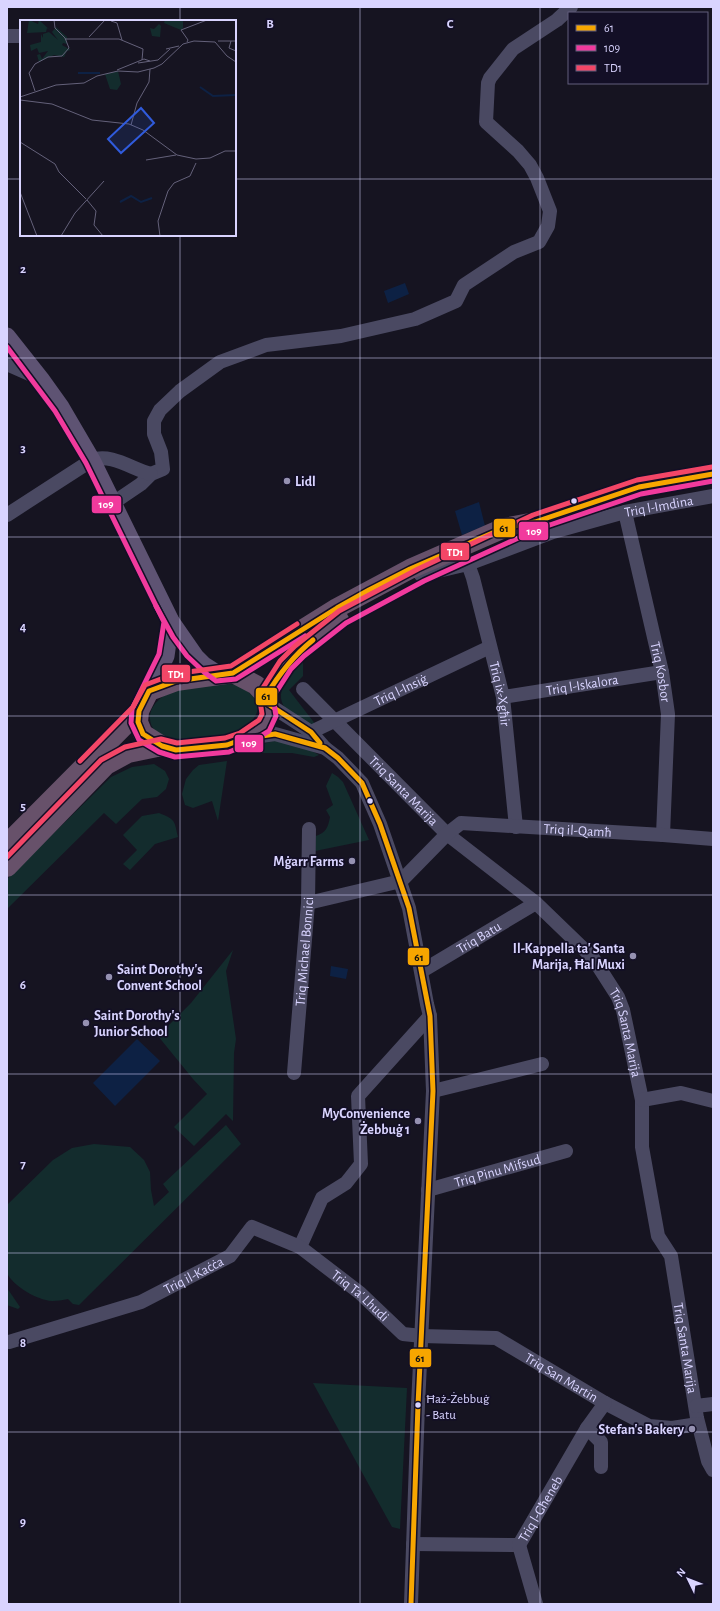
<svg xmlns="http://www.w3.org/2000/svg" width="720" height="1611" font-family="'Alegreya Sans',sans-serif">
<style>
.green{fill:#132c2d}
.water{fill:#0d2144}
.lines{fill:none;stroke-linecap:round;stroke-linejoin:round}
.minor{stroke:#4a4962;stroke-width:14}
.major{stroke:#5e5373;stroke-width:17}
.highway{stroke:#67516a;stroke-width:20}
.bus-1-casing{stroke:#130f26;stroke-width:8}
.bus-2-casing{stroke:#130f26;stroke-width:8}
.bus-3-casing{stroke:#130f26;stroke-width:8}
.bus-1{stroke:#f7a600;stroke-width:5}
.bus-2{stroke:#f13a9d;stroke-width:5}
.bus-3{stroke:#f34667;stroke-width:5}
.grid{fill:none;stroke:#d9d4ff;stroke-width:1;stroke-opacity:0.55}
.poi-dot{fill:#9591b1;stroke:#130f26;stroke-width:1.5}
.bus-dot{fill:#d9d4ff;stroke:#130f26;stroke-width:1.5}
.labels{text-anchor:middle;stroke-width:3.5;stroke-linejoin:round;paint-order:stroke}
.bus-label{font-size:13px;fill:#d9d4ff;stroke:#130f26;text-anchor:start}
.poi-label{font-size:14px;font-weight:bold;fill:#d9d4ff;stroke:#130f26;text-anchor:end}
.street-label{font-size:14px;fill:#d9d4ff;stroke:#130f26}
.inset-river{fill:none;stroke:#0d2144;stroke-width:2}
.inset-road{fill:none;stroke:#64617a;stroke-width:1}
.view{fill:#305bdc;fill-opacity:0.15;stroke:#305bdc;stroke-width:2}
.inset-edge{fill:none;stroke:#d9d4ff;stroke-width:2}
.grid-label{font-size:13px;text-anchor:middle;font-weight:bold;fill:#d9d4ff;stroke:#130f26;stroke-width:3.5;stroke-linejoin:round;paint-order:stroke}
.line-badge{stroke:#130f26;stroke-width:1.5}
.badge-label{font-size:11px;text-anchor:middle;font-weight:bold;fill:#fff}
.pale-badge-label{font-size:11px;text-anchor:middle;font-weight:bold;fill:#111}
</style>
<rect width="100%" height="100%" fill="#161421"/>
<!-- green -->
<g class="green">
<path d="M 303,654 L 303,676 L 289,690 L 316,725 L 310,727 C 304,722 290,714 285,708 C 272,691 294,668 303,654 Z"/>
<path d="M 206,684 C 216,684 227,683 236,685 C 240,686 244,689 247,691 C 266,705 257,717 243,730 C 232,739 219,740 206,740 C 196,740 182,743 172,741 C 146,733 142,710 165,695 C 177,688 193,686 206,684 Z"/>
<path d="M 276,740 L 305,747 L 319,755 L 314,757 L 292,753 L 253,753 L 247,749 Z"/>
<path d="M 227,761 L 218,821 L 212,801 L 193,808 L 185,805 L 182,794 L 186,779 L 193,770 L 199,765 Z"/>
<path d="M 154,764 L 165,771 L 169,779 L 166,789 L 157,797 L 142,799 L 116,824 L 104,813 L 7,909 L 7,880 L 9,877 L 111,777 L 132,767 Z"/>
<path d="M 332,773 L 338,777 L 343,782 L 369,840 L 315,851 L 316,836 C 326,832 328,828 330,817 L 326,810 L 333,805 L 326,786 Z"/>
<path d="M 159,813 C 176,820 174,820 178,837 L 155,844 L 130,870 L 123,864 L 137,850 L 123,835 L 142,816 Z"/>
<path d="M 233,950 L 226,971 L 236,1039 L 234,1053 L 233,1121 L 226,1114 L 194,1146 L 174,1127 L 207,1094 L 193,1079 L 158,1036 L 191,1003 Z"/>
<path d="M 226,1125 L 241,1144 L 79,1305 L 73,1304 L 68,1299 C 63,1300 57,1301 52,1301 C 37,1300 13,1286 7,1273 L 7,1205 L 53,1160 L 72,1148 L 94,1144 L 130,1147 L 144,1160 L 150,1172 L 151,1190 L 154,1206 L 169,1192 L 163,1184 Z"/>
<path d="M 7,1288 L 20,1307 L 18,1309 L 7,1305 Z"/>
<path d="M 313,1383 L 407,1388 L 400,1529 L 392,1527 Z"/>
</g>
<!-- water -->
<g class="water">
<path d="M 405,283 L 409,294 L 388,303 L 384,291 Z"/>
<path d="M 479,502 L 485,526 L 462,535 L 455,511 Z"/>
<path d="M 331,966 L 348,969 L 346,979 L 330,976 Z"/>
<path d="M 137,1039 L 160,1061 L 115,1106 L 93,1083 Z"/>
</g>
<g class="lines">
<!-- minor -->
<g class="minor">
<path d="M 7,36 L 21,36"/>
<path d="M 7,364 L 41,379"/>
<path d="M 113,503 L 141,484 L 151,474 L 163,469 L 161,452 L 154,434 L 154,421 L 160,410 L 180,391 L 220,362 L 266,345 L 341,336 L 415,319 L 456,301 L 464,285 L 514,252 L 539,242 L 548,226 L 550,211 L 537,178 L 530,165 L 518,151 L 486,122 L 488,83 L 490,78 L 513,49 L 557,20 L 571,7"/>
<path id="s1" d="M 625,512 L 662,672 L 668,714 L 663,835"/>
<path d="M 7,515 L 92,460 C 111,453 132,469 151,474"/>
<path id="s2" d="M 468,564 L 473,578 L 503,697 L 516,827"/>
<path id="s3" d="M 421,575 L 468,564 L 553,532 L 625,512 L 713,496"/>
<path id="s4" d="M 303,689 L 447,834 L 536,903 L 593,958 L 618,997 L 623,1010 L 642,1100 L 642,1147 L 658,1236 L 671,1256 L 697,1418 L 708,1461 L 713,1470"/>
<path id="s5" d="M 503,697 L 662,672"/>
<path d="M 268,704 L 311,732 L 325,748 L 338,758 L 362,783 L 380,824 L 409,908 L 427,1004 L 430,1016 L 433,1091 L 418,1405 L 411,1604"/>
<path id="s6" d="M 311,732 L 490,647"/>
<path d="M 249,738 L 275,734 L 325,748"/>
<path id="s7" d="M 308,903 L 401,881 L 447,834 L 461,823 L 663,835 L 713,839"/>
<path id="s8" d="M 422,971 L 536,903"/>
<path id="s9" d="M 294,1073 L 308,903 L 309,829"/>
<path d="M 433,1091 L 542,1064"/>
<path d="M 642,1100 L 681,1093 L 713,1101"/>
<path id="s10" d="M 428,1190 L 566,1151"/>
<path d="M 300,1247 L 322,1198 L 346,1183 L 361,1164 L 358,1096 L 430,1016"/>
<path id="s11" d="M 9,1342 L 141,1302 L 230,1256 L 252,1227 L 300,1247 L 360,1293 L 403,1334 L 422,1336 L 496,1338 L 605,1403 L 649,1426 L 672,1428 L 698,1424"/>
<path d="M 696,1406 L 713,1404"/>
<path d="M 587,1428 L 601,1442 L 601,1467"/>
<path id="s12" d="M 413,1544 L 519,1545 L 587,1428 L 605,1403"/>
<path d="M 519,1545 L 536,1604"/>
</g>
<!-- major -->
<g class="major">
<path d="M 7,336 L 41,379 L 61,407 L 92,460 L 171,621 L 196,657 L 204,665 L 218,674"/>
<path d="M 149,691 L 166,656 L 171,621"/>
</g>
<!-- highway -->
<g class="highway">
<path d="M 523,527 L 535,522 L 639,487 L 713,474"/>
<path d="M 233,673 L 256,685 L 266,696 L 269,715 L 265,725 L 243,739 L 227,745 L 176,750 L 162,746 L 143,734 L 138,722 L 139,711 L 149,691 L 176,681 L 233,673 L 337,608 L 410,569 L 504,528 L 535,522"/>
<path d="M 266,696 L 285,665 L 299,651 L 339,620"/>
<path d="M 7,844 L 139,711"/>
<path d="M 7,867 L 106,765 L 128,753 L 162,746"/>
</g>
<defs>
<g id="bus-1">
<path d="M 313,640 C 293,656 279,674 266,696 L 268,704 L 311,732 L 320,743"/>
<path d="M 411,1604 L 418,1405 L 433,1091 L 430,1016 L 409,908 L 380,824 L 362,783 L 338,758 L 325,748 L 275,734 L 243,739 L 227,745 L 176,750 L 162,746 L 143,734 L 138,722 L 139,711 L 149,691 L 176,681 L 233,673 L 337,608 L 369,590 L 410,569 L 504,528 L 535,522 L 639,487 L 713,474"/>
</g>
<g id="bus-2">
<path d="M 7,347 L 55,411 L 86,463 L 164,622 L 159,654 L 132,709 L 131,723 L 139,740 L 159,752 L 175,757 L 229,752 L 246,745 L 269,731 L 276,716 L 273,697 L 291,669 L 304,656 L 346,623 L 424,581 L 538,529 L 641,494 L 713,481"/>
<path d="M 156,606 L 173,637 L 187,656 L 204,672 L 216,681 L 236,679 L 305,636"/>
</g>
<g id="bus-3">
<path d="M 80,761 L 133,707 L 145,685 L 174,674 L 231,666 L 297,624"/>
<path d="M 7,857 L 101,760 L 125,747 L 161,739 L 177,743 L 225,738 L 240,733 L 259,720 L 262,714 L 259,694 L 280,661 L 295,646 L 339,611 L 418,569 L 533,515 L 637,480 L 712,467"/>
</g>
</defs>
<!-- bus-1 casing -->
<use href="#bus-1" class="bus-1-casing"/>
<!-- bus-2 casing -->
<use href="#bus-2" class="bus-2-casing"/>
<!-- bus-3 casing -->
<use href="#bus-3" class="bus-3-casing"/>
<!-- bus-1 -->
<use href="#bus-1" class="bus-1"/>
<!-- bus-2 -->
<use href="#bus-2" class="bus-2"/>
<!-- bus-3 -->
<use href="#bus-3" class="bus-3"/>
</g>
<!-- grid -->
<path class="grid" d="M 180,7 L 180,21M 360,7 L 360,1604M 540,7 L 540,1604M 7,179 L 21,179M 235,179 L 713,179M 180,235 L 180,1604M 7,358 L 713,358M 7,537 L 713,537M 7,716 L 713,716M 7,895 L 713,895M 7,1074 L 713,1074M 7,1253 L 713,1253M 7,1432 L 713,1432"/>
<!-- markers -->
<g class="poi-dot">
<circle cx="287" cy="481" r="4"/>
<circle cx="352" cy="861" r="4"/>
<circle cx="633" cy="956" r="4"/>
<circle cx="109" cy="977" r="4"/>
<circle cx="86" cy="1023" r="4"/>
<circle cx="418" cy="1121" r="4"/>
<circle cx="692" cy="1429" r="4"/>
</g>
<g class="bus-dot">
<circle cx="574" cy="501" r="3.5"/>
<circle cx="370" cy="801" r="3.5"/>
<circle cx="418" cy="1405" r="3.5"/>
</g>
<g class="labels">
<!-- bus labels -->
<g class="bus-label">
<text x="426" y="1403">Ħaż-Żebbuġ<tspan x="426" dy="16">- Batu</tspan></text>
</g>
<!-- poi labels -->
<g class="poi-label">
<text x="295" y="486" text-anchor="start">Lidl</text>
<text x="344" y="866">Mġarr Farms</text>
<text x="625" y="953">Il-Kappella ta' Santa<tspan x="625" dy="16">Marija, Ħal Muxi</tspan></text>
<text x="117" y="974" text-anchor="start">Saint Dorothy's<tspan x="117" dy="16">Convent School</tspan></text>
<text x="94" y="1020" text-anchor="start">Saint Dorothy's<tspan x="94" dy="16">Junior School</tspan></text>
<text x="410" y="1118">MyConvenience<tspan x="410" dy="16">Żebbuġ 1</tspan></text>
<text x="684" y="1434">Stefan's Bakery</text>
</g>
<!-- street labels -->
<g class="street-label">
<text dy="5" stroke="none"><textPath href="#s3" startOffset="248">Triq l-Imdina</textPath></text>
<text dy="5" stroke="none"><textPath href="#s1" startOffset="164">Triq Kosbor</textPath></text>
<text dy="5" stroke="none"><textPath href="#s5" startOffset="80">Triq l-Iskalora</textPath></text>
<text dy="5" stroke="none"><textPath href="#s6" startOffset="99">Triq l-Insiġ</textPath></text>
<text dy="5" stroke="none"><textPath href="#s2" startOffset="134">Triq ix-Xgħir</textPath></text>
<text dy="5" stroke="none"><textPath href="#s4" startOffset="143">Triq Santa Marija</textPath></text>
<text dy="5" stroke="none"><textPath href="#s7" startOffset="296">Triq il-Qamħ</textPath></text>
<text dy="5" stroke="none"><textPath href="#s8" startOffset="66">Triq Batu</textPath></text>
<text dy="5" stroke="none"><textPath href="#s9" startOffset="122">Triq Michael Bonnici</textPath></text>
<text dy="5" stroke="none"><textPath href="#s4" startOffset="479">Triq Santa Marija</textPath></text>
<text dy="5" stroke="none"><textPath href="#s10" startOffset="72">Triq Pinu Mifsud</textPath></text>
<text dy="5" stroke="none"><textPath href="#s11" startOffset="197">Triq il-Kaċċa</textPath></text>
<text dy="5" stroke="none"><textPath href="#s11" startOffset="404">Triq Ta' Lhudi</textPath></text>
<text dy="5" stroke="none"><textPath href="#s4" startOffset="803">Triq Santa Marija</textPath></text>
<text dy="5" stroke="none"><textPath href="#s11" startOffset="631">Triq San Martin</textPath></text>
<text dy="5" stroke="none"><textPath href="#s12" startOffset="148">Triq l-Għeneb</textPath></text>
</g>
</g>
<!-- overview -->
<g transform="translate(20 20)">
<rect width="216" height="216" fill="#161421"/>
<path d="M 9,0 L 18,4 L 19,0 L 31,11 L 27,8 L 26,12 L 7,13 ZM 145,0 L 163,0 L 163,8 L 161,10 L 144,3 ZM 139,4 L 141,6 L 140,17 L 132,16 L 130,8 L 134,9 ZM 36,7 L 47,17 L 47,24 L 43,23 L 42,25 L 51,30 L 47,31 L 44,37 L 34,35 L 19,42 L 17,35 L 20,34 L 22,39 L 28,31 L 19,33 L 17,28 L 11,31 L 10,25 L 21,22 L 21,14 L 23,18 L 23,14 L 29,12 L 38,20 L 32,12 ZM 98,51 L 101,64 L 97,70 L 90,69 L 85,54 Z" fill="#132c2d"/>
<path class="inset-river" d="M 58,53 L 80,53M 180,67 L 193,76 L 216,75M 100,182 L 111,176 L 121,182 L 132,178"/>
<path class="inset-road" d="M 91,1 L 97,3 L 102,20M 69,17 L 85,0M 45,19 L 99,19 L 123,29 L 122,40M 198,21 L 216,21M 211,21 L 209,28 L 216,31M 167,22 L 168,20 L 161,10 L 187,0M 146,29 L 159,26M 118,43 L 138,40 L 150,29M 97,50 L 124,39 L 130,41M 15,71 L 9,53 L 15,44 L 28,37 L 42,36 L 49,28 L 45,18 L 35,8 L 34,0M 0,77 L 36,65 L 64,63 L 77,56 L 98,51 L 118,52 L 134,48 L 142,44 L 163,24 L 174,21 L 195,22 L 207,36 L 216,42M 0,80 L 32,84 L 72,100 L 109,104 L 123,110 L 157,135M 111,105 L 117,83 L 129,62 L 130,49M 0,122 L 35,144 L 39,152 L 66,179M 157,135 L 176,139 L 190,138 L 205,131 L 216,131M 126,140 L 156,135M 0,172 L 17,216M 67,180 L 76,191 L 74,205 L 83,216M 41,216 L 55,193 L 84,161M 140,216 L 138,201 L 148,171 L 154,163 L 170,156 L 176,143"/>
<path class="view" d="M 121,88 L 134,103 L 101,133 L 88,119 Z"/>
<rect width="216" height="216" class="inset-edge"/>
</g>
<g class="grid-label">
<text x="270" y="28">B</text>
<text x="450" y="28">C</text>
<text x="23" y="273">2</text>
<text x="23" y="452">3</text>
<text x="23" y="631">4</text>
<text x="23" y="810">5</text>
<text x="23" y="989">6</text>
<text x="23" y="1168">7</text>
<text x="23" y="1347">8</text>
<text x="23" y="1526">9</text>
</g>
<g class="line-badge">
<rect x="91" y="495" width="31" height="19" rx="4" fill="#f13a9d"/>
<rect x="493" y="518" width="23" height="20" rx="4" fill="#f7a600"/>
<rect x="518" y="521" width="31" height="20" rx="4" fill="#f13a9d"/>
<rect x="440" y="542" width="30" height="19" rx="4" fill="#f34667"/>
<rect x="161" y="664" width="30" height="19" rx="4" fill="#f34667"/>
<rect x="255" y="687" width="23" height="19" rx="4" fill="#f7a600"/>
<rect x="234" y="734" width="30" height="19" rx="4" fill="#f13a9d"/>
<rect x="407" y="947" width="23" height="19" rx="4" fill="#f7a600"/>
<rect x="409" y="1348" width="23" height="20" rx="4" fill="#f7a600"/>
</g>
<g class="badge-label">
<text x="106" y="508">109</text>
<text x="534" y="535">109</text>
<text x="455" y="556">TD1</text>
<text x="176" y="678">TD1</text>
<text x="249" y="747">109</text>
</g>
<g class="pale-badge-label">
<text x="504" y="532">61</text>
<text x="266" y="700">61</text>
<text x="419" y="961">61</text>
<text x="420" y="1362">61</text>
</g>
<!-- border -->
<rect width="720" height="1611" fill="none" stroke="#d9d4ff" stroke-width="16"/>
<!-- legend -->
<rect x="568" y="12" width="140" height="72" fill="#130f26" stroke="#625e7d"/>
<rect x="576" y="25" width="20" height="6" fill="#f7a600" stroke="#625e7d"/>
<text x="604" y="32" font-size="12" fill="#d9d4ff">61</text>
<rect x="576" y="45" width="20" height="6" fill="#f13a9d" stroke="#625e7d"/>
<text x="604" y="52" font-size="12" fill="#d9d4ff">109</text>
<rect x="576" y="65" width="20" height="6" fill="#f34667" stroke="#625e7d"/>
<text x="604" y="72" font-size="12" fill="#d9d4ff">TD1</text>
<!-- north arrow -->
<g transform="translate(688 1579) rotate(313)" stroke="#130f26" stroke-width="3" paint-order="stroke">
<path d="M0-3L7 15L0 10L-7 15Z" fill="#d9d4ff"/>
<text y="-6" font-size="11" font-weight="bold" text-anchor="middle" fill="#d9d4ff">N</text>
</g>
</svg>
